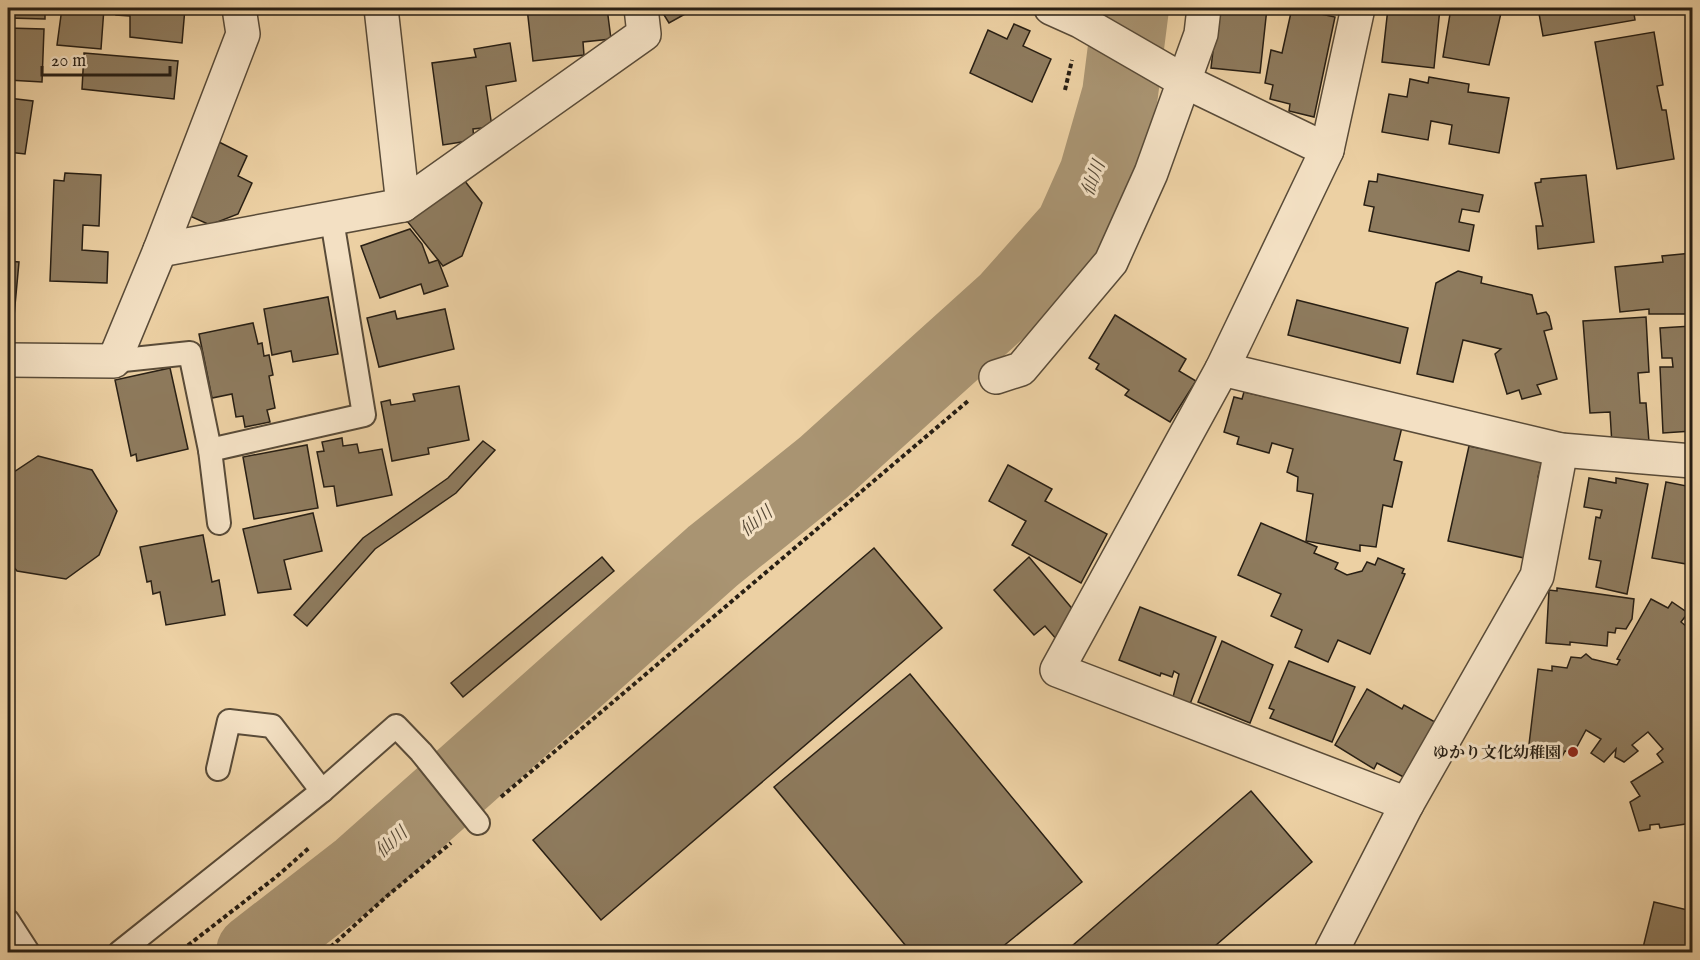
<svg xmlns="http://www.w3.org/2000/svg" width="1700" height="960" font-family="'IM FELL English','Noto Serif JP',serif">
<style>
.lines{fill:none;stroke-linecap:round;stroke-linejoin:round}
.river{stroke:#a99472;stroke-width:76}
.building{fill:#8e7b5e;stroke:#281f14;stroke-width:1.5}
.service-casing{stroke:#594b38;stroke-width:26}
.minor-casing{stroke:#594b38;stroke-width:36}
.path{stroke:#281f14;stroke-width:4;stroke-dasharray:4.5 3;stroke-linecap:butt}
.service{stroke:#f3e0c3;stroke-width:22}
.minor{stroke:#f3e0c3;stroke-width:33}
.poi-dot{fill:#8f2418;stroke:#f3e0c3;stroke-width:2}
.labels{text-anchor:middle;stroke-width:6;stroke-linejoin:round;paint-order:stroke}
.poi-label{font-size:16px;font-weight:bold;fill:#281f14;stroke:#f3e0c3;text-anchor:end}
.water-label{font-size:18px;font-style:italic;fill:#554835;stroke:#f3e0c3}
</style>
<rect width="100%" height="100%" fill="#ecd0a3"/>
<filter id="stains"><feTurbulence type="fractalNoise" baseFrequency=".00333" numOctaves="4"/><feColorMatrix values="0 0 0 0 .2 0 0 0 0 .09 0 0 0 0 .02 0 0 0 .5 -.17"/></filter>
<radialGradient id="worn" r=".72"><stop offset=".6" stop-color="#630" stop-opacity="0"/><stop offset="1" stop-color="#630" stop-opacity=".3"/></radialGradient>
<g class="lines">
<!-- river -->
<path class="river" d="M 254,952 L 361,869 L 713,556 L 824,467 L 1007,302 L 1073,228 L 1097,174 L 1120,94 L 1131,8"/>
</g>
<!-- building -->
<g class="building">
<path d="M 8,8 L 45,8 L 45,19 L 8,18 Z"/>
<path d="M 62,8 L 104,8 L 101,49 L 57,45 Z"/>
<path d="M 116,8 L 185,8 L 182,43 L 130,37 L 130,16 L 116,15 Z"/>
<path d="M 527,8 L 607,8 L 611,39 L 583,42 L 584,55 L 533,61 Z"/>
<path d="M 665,8 L 696,8 L 669,23 L 661,10 Z"/>
<path d="M 1218,8 L 1267,8 L 1260,73 L 1211,68 Z"/>
<path d="M 1292,8 L 1335,17 L 1314,117 L 1289,111 L 1290,104 L 1270,99 L 1273,85 L 1265,83 L 1271,50 L 1282,53 Z"/>
<path d="M 1388,8 L 1440,8 L 1434,68 L 1382,62 Z"/>
<path d="M 1451,8 L 1494,8 L 1494,11 L 1501,13 L 1489,65 L 1443,57 Z"/>
<path d="M 1538,8 L 1633,8 L 1635,20 L 1543,36 Z"/>
<path d="M 1014,24 L 1030,31 L 1023,46 L 1051,59 L 1032,102 L 970,73 L 988,30 L 1007,39 Z"/>
<path d="M 8,28 L 44,29 L 42,82 L 8,80 Z"/>
<path d="M 1654,32 L 1663,85 L 1657,86 L 1662,110 L 1666,110 L 1674,159 L 1617,169 L 1595,42 Z"/>
<path d="M 510,43 L 516,81 L 486,86 L 492,127 L 473,129 L 474,140 L 443,145 L 432,63 L 476,57 L 474,49 Z"/>
<path d="M 84,53 L 178,61 L 174,99 L 82,89 Z"/>
<path d="M 1429,77 L 1469,84 L 1468,92 L 1509,98 L 1499,153 L 1449,144 L 1452,125 L 1431,121 L 1428,140 L 1382,132 L 1389,94 L 1407,97 L 1410,79 L 1428,83 Z"/>
<path d="M 8,98 L 33,101 L 25,154 L 8,152 Z"/>
<path d="M 217,141 L 247,156 L 238,176 L 252,183 L 238,214 L 210,225 L 183,213 Z"/>
<path d="M 65,173 L 101,175 L 99,226 L 83,225 L 82,250 L 108,252 L 107,283 L 50,281 L 54,180 L 64,181 Z"/>
<path d="M 1378,174 L 1483,195 L 1479,212 L 1462,209 L 1459,222 L 1474,225 L 1469,251 L 1369,231 L 1374,207 L 1364,205 L 1369,181 L 1377,182 Z"/>
<path d="M 1586,175 L 1594,242 L 1538,249 L 1536,226 L 1543,226 L 1535,183 L 1541,182 L 1541,179 Z"/>
<path d="M 464,180 L 482,203 L 462,256 L 443,266 L 407,221 Z"/>
<path d="M 410,229 L 422,244 L 429,263 L 438,260 L 448,286 L 424,294 L 421,284 L 380,298 L 361,246 Z"/>
<path d="M 1692,253 L 1692,314 L 1649,314 L 1649,309 L 1620,312 L 1615,267 L 1663,262 L 1662,256 Z"/>
<path d="M 8,261 L 19,262 L 13,327 L 8,326 Z"/>
<path d="M 1458,271 L 1482,277 L 1481,283 L 1532,295 L 1537,314 L 1546,312 L 1549,316 L 1552,329 L 1544,331 L 1557,379 L 1537,385 L 1541,394 L 1522,399 L 1519,390 L 1507,394 L 1495,354 L 1501,349 L 1463,340 L 1453,382 L 1417,374 L 1436,283 Z"/>
<path d="M 328,297 L 338,354 L 293,362 L 291,351 L 272,355 L 264,309 Z"/>
<path d="M 1297,300 L 1408,328 L 1400,363 L 1288,335 Z"/>
<path d="M 445,309 L 454,349 L 379,367 L 367,318 L 395,311 L 397,319 Z"/>
<path d="M 1115,315 L 1186,359 L 1179,371 L 1196,381 L 1170,422 L 1125,395 L 1129,390 L 1096,369 L 1099,364 L 1089,358 Z"/>
<path d="M 1646,317 L 1649,372 L 1638,373 L 1640,403 L 1646,403 L 1649,442 L 1612,445 L 1610,412 L 1590,413 L 1583,321 Z"/>
<path d="M 253,323 L 258,344 L 262,343 L 264,356 L 269,355 L 273,375 L 269,376 L 275,408 L 267,410 L 270,422 L 245,427 L 243,416 L 236,417 L 232,394 L 212,398 L 199,334 Z"/>
<path d="M 1692,326 L 1692,431 L 1663,433 L 1660,367 L 1673,367 L 1672,358 L 1662,358 L 1660,328 Z"/>
<path d="M 170,368 L 188,449 L 137,461 L 136,454 L 131,456 L 115,380 Z"/>
<path d="M 459,386 L 469,440 L 428,448 L 429,454 L 392,461 L 381,402 L 390,400 L 391,405 L 415,401 L 413,394 Z"/>
<path d="M 1244,392 L 1402,427 L 1394,460 L 1402,462 L 1392,507 L 1383,505 L 1376,547 L 1360,545 L 1360,551 L 1306,541 L 1313,494 L 1297,491 L 1298,477 L 1287,472 L 1293,449 L 1272,443 L 1269,453 L 1237,444 L 1239,437 L 1224,432 L 1234,397 L 1242,399 Z"/>
<path d="M 342,438 L 343,446 L 357,444 L 359,453 L 382,449 L 392,495 L 337,506 L 334,486 L 324,487 L 317,452 L 324,451 L 322,442 Z"/>
<path d="M 483,441 L 495,450 L 456,493 L 375,549 L 307,626 L 294,615 L 363,538 L 448,478 Z"/>
<path d="M 307,445 L 318,508 L 254,519 L 243,457 Z"/>
<path d="M 1469,446 L 1542,461 L 1538,477 L 1548,479 L 1524,558 L 1448,541 Z"/>
<path d="M 38,456 L 92,470 L 117,511 L 99,555 L 66,579 L 17,571 L 8,560 L 8,476 Z"/>
<path d="M 1008,465 L 1052,489 L 1045,501 L 1107,534 L 1081,583 L 1012,545 L 1026,521 L 989,501 Z"/>
<path d="M 1589,478 L 1616,483 L 1616,478 L 1648,484 L 1627,594 L 1596,587 L 1601,561 L 1589,559 L 1596,517 L 1600,518 L 1602,510 L 1584,507 Z"/>
<path d="M 1666,482 L 1692,487 L 1692,565 L 1652,558 Z"/>
<path d="M 313,513 L 322,551 L 284,560 L 291,589 L 258,593 L 243,529 Z"/>
<path d="M 1261,523 L 1317,547 L 1314,553 L 1338,563 L 1335,569 L 1347,575 L 1362,571 L 1367,562 L 1375,565 L 1378,558 L 1404,569 L 1402,573 L 1405,574 L 1370,654 L 1338,640 L 1328,662 L 1295,647 L 1302,630 L 1271,616 L 1281,594 L 1238,575 Z"/>
<path d="M 203,535 L 212,582 L 219,580 L 225,615 L 166,625 L 160,592 L 153,594 L 151,581 L 147,582 L 140,547 Z"/>
<path d="M 874,548 L 942,628 L 601,920 L 533,840 Z"/>
<path d="M 602,557 L 614,571 L 463,697 L 451,683 Z"/>
<path d="M 1029,557 L 1080,618 L 1057,640 L 1045,626 L 1034,635 L 994,590 Z"/>
<path d="M 1557,588 L 1634,599 L 1632,619 L 1626,629 L 1616,628 L 1615,633 L 1608,632 L 1607,646 L 1570,642 L 1570,645 L 1546,643 L 1549,590 L 1557,591 Z"/>
<path d="M 1651,599 L 1668,608 L 1672,602 L 1688,613 L 1681,622 L 1692,631 L 1692,639 L 1688,644 L 1692,647 L 1692,665 L 1687,672 L 1692,671 L 1692,823 L 1660,828 L 1659,824 L 1650,825 L 1650,829 L 1639,831 L 1630,802 L 1640,796 L 1631,782 L 1663,762 L 1657,754 L 1663,749 L 1648,732 L 1632,745 L 1638,751 L 1624,762 L 1615,757 L 1616,749 L 1604,762 L 1591,753 L 1601,739 L 1586,730 L 1573,754 L 1565,751 L 1560,761 L 1528,753 L 1538,669 L 1552,671 L 1552,666 L 1567,668 L 1571,657 L 1581,658 L 1586,654 L 1592,659 L 1617,665 L 1620,660 L 1617,659 Z"/>
<path d="M 1140,607 L 1216,637 L 1190,704 L 1173,697 L 1179,674 L 1174,671 L 1172,677 L 1161,673 L 1160,676 L 1119,660 Z"/>
<path d="M 1222,641 L 1273,665 L 1250,723 L 1198,702 Z"/>
<path d="M 1289,661 L 1355,687 L 1332,742 L 1270,718 L 1274,710 L 1269,708 Z"/>
<path d="M 910,674 L 1082,882 L 996,952 L 911,952 L 774,787 Z"/>
<path d="M 1367,689 L 1402,709 L 1404,705 L 1446,728 L 1413,782 L 1377,763 L 1374,769 L 1335,745 Z"/>
<path d="M 1251,791 L 1312,862 L 1208,952 L 1065,952 Z"/>
<path d="M 1654,902 L 1692,911 L 1692,952 L 1642,952 Z"/>
</g>
<g class="lines">
<defs>
<g id="service">
<path d="M 114,361 L 190,353 L 210,450 L 219,523"/>
<path d="M 210,450 L 364,415 L 332,220"/>
<path d="M 218,769 L 229,721 L 272,726 L 322,791"/>
<path d="M 8,921 L 28,952"/>
<path d="M 120,952 L 322,791 L 396,726 L 421,752 L 478,823"/>
</g>
<g id="minor">
<path d="M 381,8 L 403,205"/>
<path d="M 1051,8 L 1080,21 L 1184,81 L 1327,150"/>
<path d="M 1358,8 L 1327,150 L 1222,369 L 1057,670 L 1407,804"/>
<path d="M 160,250 L 403,205 L 644,34 L 641,8"/>
<path d="M 8,360 L 114,361 L 160,250 L 243,34 L 239,8"/>
<path d="M 1222,369 L 1561,450 L 1692,461"/>
<path d="M 996,377 L 1021,369 L 1111,262 L 1151,173 L 1184,81 L 1201,34 L 1204,8"/>
<path d="M 1331,952 L 1407,804 L 1537,576 L 1561,450"/>
</g>
</defs>
<!-- service casing -->
<use href="#service" class="service-casing"/>
<!-- minor casing -->
<use href="#minor" class="minor-casing"/>
<!-- path -->
<g class="path">
<path d="M 1065,90 L 1072,60"/>
<path d="M 501,797 L 968,401"/>
<path d="M 182,950 L 276,877 L 309,848"/>
<path d="M 325,952 L 387,896 L 451,843"/>
</g>
<!-- service -->
<use href="#service" class="service"/>
<!-- minor -->
<use href="#minor" class="minor"/>
</g>
<!-- markers -->
<circle class="poi-dot" cx="1573" cy="752" r="6"/>
<g class="labels">
<!-- poi labels -->
<g class="poi-label">
<text x="1561" y="758">ゆかり文化幼稚園</text>
</g>
<!-- water labels -->
<g class="water-label">
<text transform="translate(1093 178) rotate(-69)" y="6">仙川</text>
<text transform="translate(756 521) rotate(-39)" y="6">仙川</text>
<text transform="translate(391 842) rotate(-42)" y="6">仙川</text>
</g>
</g>
<!-- margin -->
<rect width="1700" height="960" fill="none" stroke="#ecd0a3" stroke-width="30"/>
<rect x="9" y="9" width="1682" height="942" fill="none" stroke="#281f14" stroke-width="3"/>
<rect x="15" y="15" width="1670" height="930" fill="none" stroke="#281f14" stroke-width="1.5"/>
<!-- scale -->
<path d="M42 66v9h128v-9" fill="none" stroke="#281f14" stroke-width="3"/>
<text x="51" y="66" font-size="18" fill="#281f14" stroke="#f3e0c3" stroke-width="4.5" paint-order="stroke">20 m</text>
<rect width="100%" height="100%" filter="url(#stains)"/>
<rect width="100%" height="100%" fill="url(#worn)"/>
</svg>
